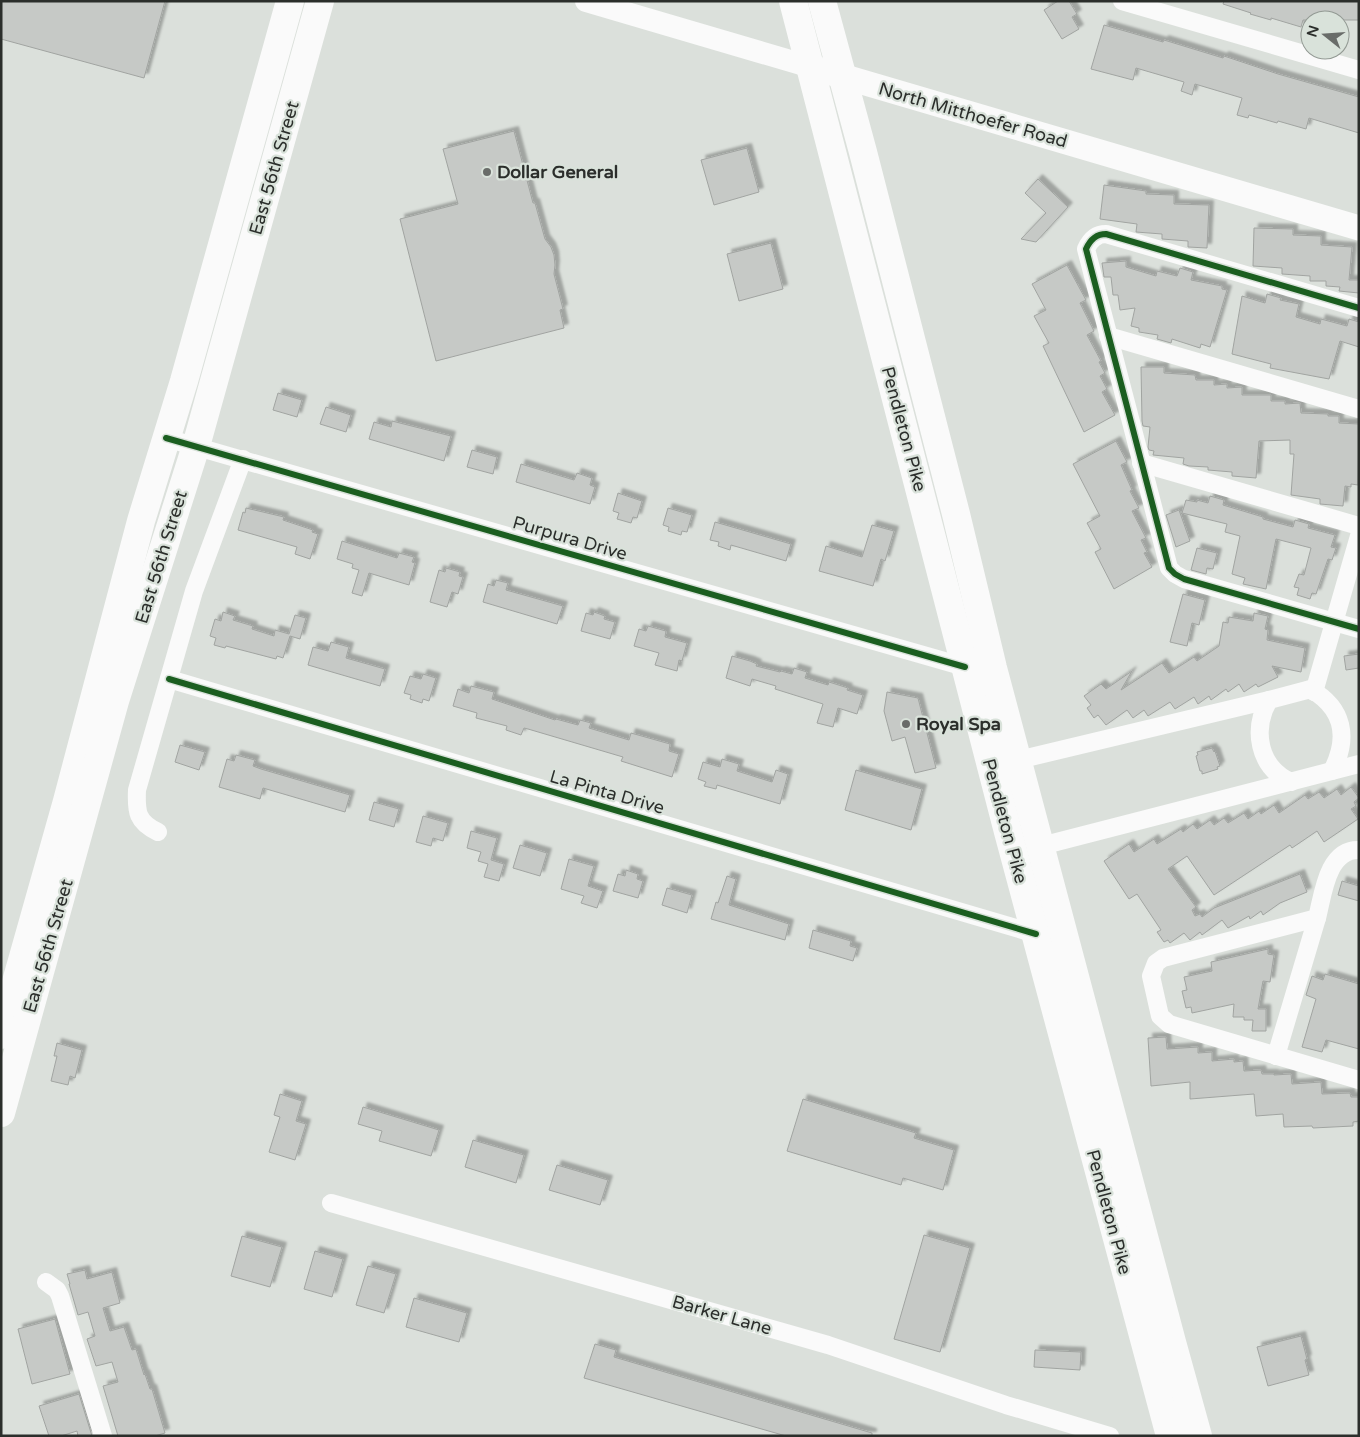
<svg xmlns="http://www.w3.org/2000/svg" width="1360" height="1437" font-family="'Varela Round',sans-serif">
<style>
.building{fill:#c6c9c6;stroke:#a1a4a1;filter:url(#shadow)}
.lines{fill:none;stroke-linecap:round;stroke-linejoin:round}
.minor{stroke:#fafafa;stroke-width:18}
.tertiary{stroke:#fafafa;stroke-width:22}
.secondary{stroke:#fafafa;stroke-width:25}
.primary{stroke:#fafafa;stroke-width:28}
.cycleway-casing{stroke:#d9e2da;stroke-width:9}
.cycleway{stroke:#1b5e20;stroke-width:6}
.poi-dot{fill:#696c69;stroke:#d9e2da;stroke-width:2}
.labels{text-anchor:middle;stroke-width:4.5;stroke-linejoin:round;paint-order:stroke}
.street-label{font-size:18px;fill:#2b2e2b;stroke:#d9e2da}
.poi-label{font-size:18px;font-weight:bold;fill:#2b2e2b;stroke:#d9e2da;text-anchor:start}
</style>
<defs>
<filter id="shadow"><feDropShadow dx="4.5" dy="-4.5" stdDeviation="1" flood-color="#0004"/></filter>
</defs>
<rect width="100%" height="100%" fill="#dbe0db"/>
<!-- building -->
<g class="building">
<path d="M 1,1 L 165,1 L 144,78 L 1,39 Z"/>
<path d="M 1058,1 L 1069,1 L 1077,14 L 1072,17 L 1079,29 L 1062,39 L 1044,10 Z"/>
<path d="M 1224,1 L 1359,1 L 1359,20 L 1303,20 L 1301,27 L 1271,18 L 1271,20 L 1250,14 L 1251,13 L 1223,4 Z"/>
<path d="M 1104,25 L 1163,42 L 1164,40 L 1223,58 L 1224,56 L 1278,74 L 1359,97 L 1359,133 L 1309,118 L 1306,129 L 1278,121 L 1277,123 L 1249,115 L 1248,118 L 1237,115 L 1242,98 L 1195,84 L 1192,95 L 1181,91 L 1184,82 L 1136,68 L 1133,80 L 1091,69 Z"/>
<path d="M 514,131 L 533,203 L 535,203 L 545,239 L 551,247 L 554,255 L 555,265 L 554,274 L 563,309 L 560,310 L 564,328 L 436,361 L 400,219 L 458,204 L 443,149 Z"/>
<path d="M 747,148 L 759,192 L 714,205 L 701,160 Z"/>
<path d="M 1038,179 L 1068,207 L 1036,242 L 1021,239 L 1046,213 L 1025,193 Z"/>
<path d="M 1104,185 L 1146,191 L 1146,194 L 1174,195 L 1174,204 L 1209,205 L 1207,248 L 1188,247 L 1188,241 L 1162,239 L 1162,234 L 1136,232 L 1137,224 L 1100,219 Z"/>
<path d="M 1254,228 L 1293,229 L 1293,235 L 1321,236 L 1321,245 L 1352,247 L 1349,280 L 1359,280 L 1359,293 L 1339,291 L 1340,287 L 1326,286 L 1326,281 L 1310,281 L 1310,276 L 1282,274 L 1282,268 L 1253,266 Z"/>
<path d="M 771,243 L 783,289 L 739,301 L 727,254 Z"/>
<path d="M 1126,261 L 1126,267 L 1156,276 L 1157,271 L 1177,276 L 1180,268 L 1193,272 L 1191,280 L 1222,286 L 1222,289 L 1227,290 L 1210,347 L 1201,344 L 1200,348 L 1172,339 L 1171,343 L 1157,339 L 1158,335 L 1139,332 L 1139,328 L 1131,326 L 1135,308 L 1120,310 L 1118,295 L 1113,295 L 1111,277 L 1104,277 L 1102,263 Z"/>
<path d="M 1067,265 L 1086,300 L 1080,303 L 1094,331 L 1087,335 L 1101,361 L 1099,362 L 1105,373 L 1100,376 L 1107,389 L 1102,392 L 1115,415 L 1084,432 L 1043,346 L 1049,343 L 1034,316 L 1046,310 L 1032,284 Z"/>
<path d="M 1267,294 L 1281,298 L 1280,300 L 1299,304 L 1296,317 L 1320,324 L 1321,319 L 1347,326 L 1349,319 L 1359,322 L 1359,347 L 1340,341 L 1329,379 L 1270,368 L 1271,364 L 1232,354 L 1242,296 L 1265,303 Z"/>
<path d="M 1141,367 L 1164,367 L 1164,373 L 1195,375 L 1196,380 L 1214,380 L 1214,385 L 1227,384 L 1227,388 L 1242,387 L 1242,395 L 1271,395 L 1271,401 L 1285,401 L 1285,404 L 1300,403 L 1301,413 L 1328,414 L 1328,416 L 1339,416 L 1339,423 L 1359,424 L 1358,485 L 1351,484 L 1351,487 L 1345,486 L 1343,506 L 1320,504 L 1320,499 L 1291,495 L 1294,454 L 1290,454 L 1290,440 L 1259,441 L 1256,478 L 1232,476 L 1232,472 L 1208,470 L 1208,467 L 1189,466 L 1183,464 L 1184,458 L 1153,455 L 1154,451 L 1149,450 L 1148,447 L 1150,427 L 1143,426 L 1142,421 Z"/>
<path d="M 278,393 L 302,400 L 297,417 L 273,410 Z"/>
<path d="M 326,407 L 351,415 L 346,432 L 320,424 Z"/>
<path d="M 392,421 L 451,436 L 444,461 L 369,439 L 374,422 L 391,427 Z"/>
<path d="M 1116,441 L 1127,462 L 1121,465 L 1132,490 L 1130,491 L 1139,508 L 1132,511 L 1146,538 L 1141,540 L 1147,552 L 1144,553 L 1152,567 L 1114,589 L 1095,552 L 1101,549 L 1087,523 L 1100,516 L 1073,464 Z"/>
<path d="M 472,450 L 497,457 L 493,474 L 467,467 Z"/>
<path d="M 521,464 L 574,480 L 577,473 L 592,478 L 590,485 L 595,487 L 590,504 L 516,482 Z"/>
<path d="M 618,493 L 642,501 L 637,518 L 633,517 L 631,523 L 617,519 L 619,513 L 613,511 Z"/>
<path d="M 1210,496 L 1224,500 L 1223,505 L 1263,517 L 1263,519 L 1293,527 L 1295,520 L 1309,524 L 1308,528 L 1335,535 L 1331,547 L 1336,548 L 1332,560 L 1328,559 L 1316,594 L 1312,593 L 1310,599 L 1297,595 L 1299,588 L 1294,587 L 1299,574 L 1304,575 L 1311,548 L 1276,539 L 1266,589 L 1243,584 L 1245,578 L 1232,574 L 1240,536 L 1225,532 L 1227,524 L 1182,513 L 1186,500 L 1197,502 L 1197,500 L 1208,503 Z"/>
<path d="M 246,508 L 284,517 L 283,520 L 313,530 L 312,532 L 318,534 L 310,559 L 295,554 L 297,547 L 238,530 L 243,512 L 245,513 Z"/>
<path d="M 668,508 L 692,515 L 687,532 L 682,531 L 681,535 L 668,531 L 669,527 L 663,525 Z"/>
<path d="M 1179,510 L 1190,541 L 1176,547 L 1166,515 Z"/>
<path d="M 715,522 L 791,544 L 786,561 L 731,545 L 730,550 L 718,546 L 719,542 L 710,540 Z"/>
<path d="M 872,525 L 894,531 L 885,561 L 881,559 L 873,586 L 819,571 L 826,546 L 862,557 Z"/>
<path d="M 342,541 L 397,558 L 399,553 L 414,557 L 412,562 L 415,563 L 409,585 L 369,573 L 362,596 L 352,593 L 359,570 L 352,568 L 353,564 L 337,559 Z"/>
<path d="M 1197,548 L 1217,553 L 1213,569 L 1207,568 L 1206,574 L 1191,570 Z"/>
<path d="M 446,568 L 460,572 L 459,576 L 463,577 L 458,594 L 452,592 L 447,607 L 430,602 L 439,570 L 445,572 Z"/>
<path d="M 496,580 L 508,583 L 506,590 L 563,606 L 557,624 L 483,602 L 488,584 L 494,586 Z"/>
<path d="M 1183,594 L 1205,600 L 1199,625 L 1192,623 L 1187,646 L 1170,642 Z"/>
<path d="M 223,612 L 235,616 L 233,620 L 253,626 L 252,629 L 274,636 L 275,630 L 289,634 L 295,615 L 306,618 L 300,639 L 290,636 L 283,658 L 277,656 L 276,659 L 226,646 L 225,648 L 214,645 L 216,638 L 210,636 L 215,619 L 221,621 Z"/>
<path d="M 594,612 L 605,616 L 604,619 L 615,622 L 610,639 L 581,631 L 586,613 L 593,615 Z"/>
<path d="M 1254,613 L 1268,616 L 1265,629 L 1268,630 L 1267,640 L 1305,648 L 1301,672 L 1272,666 L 1278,677 L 1258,687 L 1256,684 L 1244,692 L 1239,684 L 1228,692 L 1226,689 L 1211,700 L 1209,696 L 1198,704 L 1194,697 L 1175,709 L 1170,702 L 1148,716 L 1144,710 L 1133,718 L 1127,710 L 1106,725 L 1098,715 L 1094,718 L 1087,708 L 1091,705 L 1084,696 L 1101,684 L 1106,689 L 1132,671 L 1121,690 L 1162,663 L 1169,673 L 1194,657 L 1197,661 L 1219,646 L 1223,622 L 1228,623 L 1229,617 L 1253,621 Z"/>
<path d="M 648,626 L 666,631 L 665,637 L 687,643 L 682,661 L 679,660 L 677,671 L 655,665 L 659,653 L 634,646 L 639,629 L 646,631 Z"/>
<path d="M 331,642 L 349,647 L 346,658 L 385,669 L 380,686 L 308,665 L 313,647 L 328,651 Z"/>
<path d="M 1359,654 L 1359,668 L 1346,670 L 1344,656 Z"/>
<path d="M 732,656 L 750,661 L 757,664 L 756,666 L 780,672 L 781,671 L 792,674 L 794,668 L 807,672 L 805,678 L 828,685 L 829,682 L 848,688 L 847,690 L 863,695 L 857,714 L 838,708 L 833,727 L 817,723 L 823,704 L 775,689 L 776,686 L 752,679 L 750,686 L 726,678 Z"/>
<path d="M 423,674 L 436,678 L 429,701 L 423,699 L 422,703 L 410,699 L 411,695 L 404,693 L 410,676 L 421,679 Z"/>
<path d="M 471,686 L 494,692 L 492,699 L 555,720 L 556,719 L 578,725 L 580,720 L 591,723 L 589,728 L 629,740 L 631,733 L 670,744 L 669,751 L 679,754 L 672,777 L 621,761 L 623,757 L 528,729 L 524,728 L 521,735 L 506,730 L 507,726 L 476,718 L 477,713 L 453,706 L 458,689 L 469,693 Z"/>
<path d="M 887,692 L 918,698 L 936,768 L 915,773 L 905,737 L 892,741 L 884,711 Z"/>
<path d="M 180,745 L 205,752 L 199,770 L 175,762 Z"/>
<path d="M 1212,748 L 1214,752 L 1215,751 L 1220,766 L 1217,767 L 1218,769 L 1202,774 L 1202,771 L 1200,771 L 1196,756 L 1198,755 L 1197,752 Z"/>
<path d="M 236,755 L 255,760 L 253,766 L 261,769 L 350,795 L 345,812 L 263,788 L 260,799 L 219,787 L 227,759 L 234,761 Z"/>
<path d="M 722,759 L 739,764 L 737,771 L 772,782 L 776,770 L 788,774 L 780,804 L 717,785 L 716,789 L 704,786 L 706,782 L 698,779 L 703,762 L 720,767 Z"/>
<path d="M 856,770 L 922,789 L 911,830 L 845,810 Z"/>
<path d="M 1351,787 L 1359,798 L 1354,802 L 1356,806 L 1351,809 L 1358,819 L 1324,842 L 1317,831 L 1292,848 L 1290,845 L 1214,895 L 1187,856 L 1168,869 L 1196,907 L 1192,910 L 1195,916 L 1200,914 L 1202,917 L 1214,908 L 1300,874 L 1307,892 L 1280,903 L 1263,915 L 1261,911 L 1250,919 L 1249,916 L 1228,928 L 1222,920 L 1202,935 L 1200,932 L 1190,940 L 1184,933 L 1170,943 L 1168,940 L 1164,942 L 1157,932 L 1161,930 L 1137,894 L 1129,899 L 1104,861 L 1129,844 L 1134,852 L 1154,839 L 1157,844 L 1181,829 L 1183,832 L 1193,824 L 1197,829 L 1210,820 L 1214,825 L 1224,818 L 1228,823 L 1244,813 L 1248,819 L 1259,811 L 1261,814 L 1274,805 L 1279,813 L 1305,795 L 1308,799 L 1319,792 L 1324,798 L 1337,789 L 1341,795 Z"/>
<path d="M 374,802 L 399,809 L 394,827 L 369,820 Z"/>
<path d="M 423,816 L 448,823 L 443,841 L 433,838 L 431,846 L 416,842 Z"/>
<path d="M 471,831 L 497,838 L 491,860 L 504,864 L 499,881 L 484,877 L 488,864 L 478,861 L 481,852 L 467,848 Z"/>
<path d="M 520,845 L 547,853 L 540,876 L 513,868 Z"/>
<path d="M 569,859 L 594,866 L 588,886 L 603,891 L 597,908 L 581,903 L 584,896 L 561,889 Z"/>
<path d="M 626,870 L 638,874 L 637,879 L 643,881 L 638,898 L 613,891 L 618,874 L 625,876 Z"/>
<path d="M 727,876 L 736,879 L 729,905 L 789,924 L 785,940 L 711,919 L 716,902 L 718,903 Z"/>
<path d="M 1342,881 L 1359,886 L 1359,901 L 1338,895 Z"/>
<path d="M 667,888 L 692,895 L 687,913 L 662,905 Z"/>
<path d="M 813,930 L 851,941 L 850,946 L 857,948 L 853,961 L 809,948 Z"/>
<path d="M 1268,949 L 1268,954 L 1274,955 L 1270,982 L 1263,981 L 1258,1009 L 1266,1009 L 1266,1031 L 1252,1031 L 1253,1020 L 1244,1020 L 1244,1017 L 1233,1017 L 1234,1004 L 1192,1013 L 1191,1007 L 1186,1008 L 1182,991 L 1187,990 L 1184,977 L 1212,971 L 1211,962 Z"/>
<path d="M 1325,974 L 1359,984 L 1359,1049 L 1326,1040 L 1322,1052 L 1302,1047 L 1316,999 L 1306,995 L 1312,976 L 1323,980 Z"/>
<path d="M 1166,1037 L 1167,1049 L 1198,1047 L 1198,1053 L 1212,1052 L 1212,1061 L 1234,1059 L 1234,1062 L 1243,1061 L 1244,1071 L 1261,1070 L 1262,1074 L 1274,1074 L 1274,1075 L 1291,1074 L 1292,1084 L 1321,1082 L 1322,1094 L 1350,1093 L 1351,1097 L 1359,1097 L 1359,1121 L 1353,1122 L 1353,1126 L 1313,1128 L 1312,1126 L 1284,1127 L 1283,1114 L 1256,1116 L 1254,1094 L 1190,1099 L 1190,1082 L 1151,1086 L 1148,1038 Z"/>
<path d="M 57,1043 L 82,1050 L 75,1078 L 70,1076 L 68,1085 L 51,1081 L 57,1056 L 54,1056 Z"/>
<path d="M 280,1094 L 302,1101 L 296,1121 L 306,1124 L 295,1160 L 269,1152 L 280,1117 L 274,1115 Z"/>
<path d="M 803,1099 L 916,1133 L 914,1138 L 954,1150 L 943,1190 L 903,1178 L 901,1185 L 787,1151 Z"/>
<path d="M 363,1107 L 439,1130 L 431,1156 L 379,1141 L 382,1131 L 358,1124 Z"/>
<path d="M 473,1140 L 524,1155 L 516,1183 L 465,1167 Z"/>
<path d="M 557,1165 L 608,1180 L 600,1205 L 549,1190 Z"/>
<path d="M 924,1235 L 970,1248 L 940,1352 L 894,1339 Z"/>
<path d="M 242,1236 L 282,1247 L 270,1287 L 231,1276 Z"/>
<path d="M 315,1251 L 343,1259 L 332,1297 L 304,1289 Z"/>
<path d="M 368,1266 L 396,1274 L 384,1313 L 356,1305 Z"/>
<path d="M 85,1270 L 87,1279 L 112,1272 L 120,1303 L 103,1308 L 110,1331 L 124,1327 L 132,1350 L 136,1349 L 144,1375 L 145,1374 L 150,1389 L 152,1389 L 165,1433 L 155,1436 L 118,1436 L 103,1386 L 118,1382 L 112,1362 L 96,1366 L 87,1339 L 95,1336 L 88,1312 L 78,1315 L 69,1284 L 70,1284 L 67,1274 Z"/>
<path d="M 414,1298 L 467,1313 L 459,1342 L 406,1327 Z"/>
<path d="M 55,1319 L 70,1374 L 32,1384 L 18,1329 Z"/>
<path d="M 1301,1336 L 1307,1359 L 1305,1360 L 1309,1375 L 1268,1386 L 1257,1347 Z"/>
<path d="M 595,1344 L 616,1350 L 614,1357 L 872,1433 L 872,1436 L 786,1436 L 584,1378 Z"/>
<path d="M 1035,1350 L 1081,1352 L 1080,1370 L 1034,1367 Z"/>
<path d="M 79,1394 L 92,1436 L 78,1436 L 77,1431 L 61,1436 L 49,1436 L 39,1406 Z"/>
</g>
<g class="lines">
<!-- minor -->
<g class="minor">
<path d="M 1122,1 L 1359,70"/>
<path d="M 1359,308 L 1106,234 C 1096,234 1090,240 1086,249 L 1169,568 L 1175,574 L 1184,579 L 1359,629"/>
<path d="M 1108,336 L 1359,409"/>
<path d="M 166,438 L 965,667"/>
<path d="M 1141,463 L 1359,526"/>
<path d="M 169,679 L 1036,934"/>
<path d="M 1314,692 L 1359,536"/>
<path d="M 1018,760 L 1269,700"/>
<path d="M 1291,782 C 1258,767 1252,729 1269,700 L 1307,690 L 1310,689 C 1344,708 1349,738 1332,771"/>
<path d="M 158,832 C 137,822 136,812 137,790 L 194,591 L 243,459"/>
<path d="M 1041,846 L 1359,764"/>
<path d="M 1359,850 C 1327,849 1323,895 1317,918 L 1163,958 L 1156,963 L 1151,976 L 1160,1016 L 1169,1024 L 1359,1080"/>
<path d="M 1276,1056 L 1317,918"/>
<path d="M 331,1203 L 828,1345 L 1006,1405 L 1110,1436"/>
<path d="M 46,1282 L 57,1290 L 60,1296 L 103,1436"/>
</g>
<!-- tertiary -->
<path class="tertiary" d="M 586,1 L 811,67"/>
<!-- secondary -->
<path class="secondary" d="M 811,67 L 1359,228"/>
<!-- primary -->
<g class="primary">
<path d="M 793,1 L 1008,832 L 1170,1436"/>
<path d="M 822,1 L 863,152 L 956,514 L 993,668 L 1172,1342 L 1198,1436"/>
<path d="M 1,1035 L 67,801 L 141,521 L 184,381 L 290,1"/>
<path d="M 1,1113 L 115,701 L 196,446 L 320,1"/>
</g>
<defs>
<g id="cycleway">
<path d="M 1359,308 L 1106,234 C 1096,234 1090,240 1086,249 L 1169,568 L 1175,574 L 1184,579 L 1359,629"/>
<path d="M 166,438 L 965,667"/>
<path d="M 169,679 L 1036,934"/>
</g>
</defs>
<!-- cycleway casing -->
<use href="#cycleway" class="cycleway-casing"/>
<!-- cycleway -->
<use href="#cycleway" class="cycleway"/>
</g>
<!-- markers -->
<g class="poi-dot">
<circle cx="487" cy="172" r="5"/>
<circle cx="906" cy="724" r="5"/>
</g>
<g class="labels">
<!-- street labels -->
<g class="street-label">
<text transform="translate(973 115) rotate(16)" y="6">North Mitthoefer Road</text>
<text transform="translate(274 168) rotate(-74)" y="6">East 56th Street</text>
<text transform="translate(904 429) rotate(75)" y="6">Pendleton Pike</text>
<text transform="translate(570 538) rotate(16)" y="6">Purpura Drive</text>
<text transform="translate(161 557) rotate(-73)" y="6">East 56th Street</text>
<text transform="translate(607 792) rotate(16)" y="6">La Pinta Drive</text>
<text transform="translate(1005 821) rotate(75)" y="6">Pendleton Pike</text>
<text transform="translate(48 946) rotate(-74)" y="6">East 56th Street</text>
<text transform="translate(1109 1212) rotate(75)" y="6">Pendleton Pike</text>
<text transform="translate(722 1315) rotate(16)" y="6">Barker Lane</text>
</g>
<!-- poi labels -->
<g class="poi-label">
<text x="497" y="178">Dollar General</text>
<text x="916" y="730">Royal Spa</text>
</g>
</g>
<!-- border -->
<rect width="1360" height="1437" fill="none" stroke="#2b2e2b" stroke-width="5"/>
<!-- north arrow -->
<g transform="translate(1325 35) rotate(287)"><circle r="24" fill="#d9e2da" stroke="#939a94"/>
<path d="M0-4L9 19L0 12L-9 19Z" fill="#696c69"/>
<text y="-8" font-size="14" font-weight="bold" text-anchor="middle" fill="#2b2e2b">N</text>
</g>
</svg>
